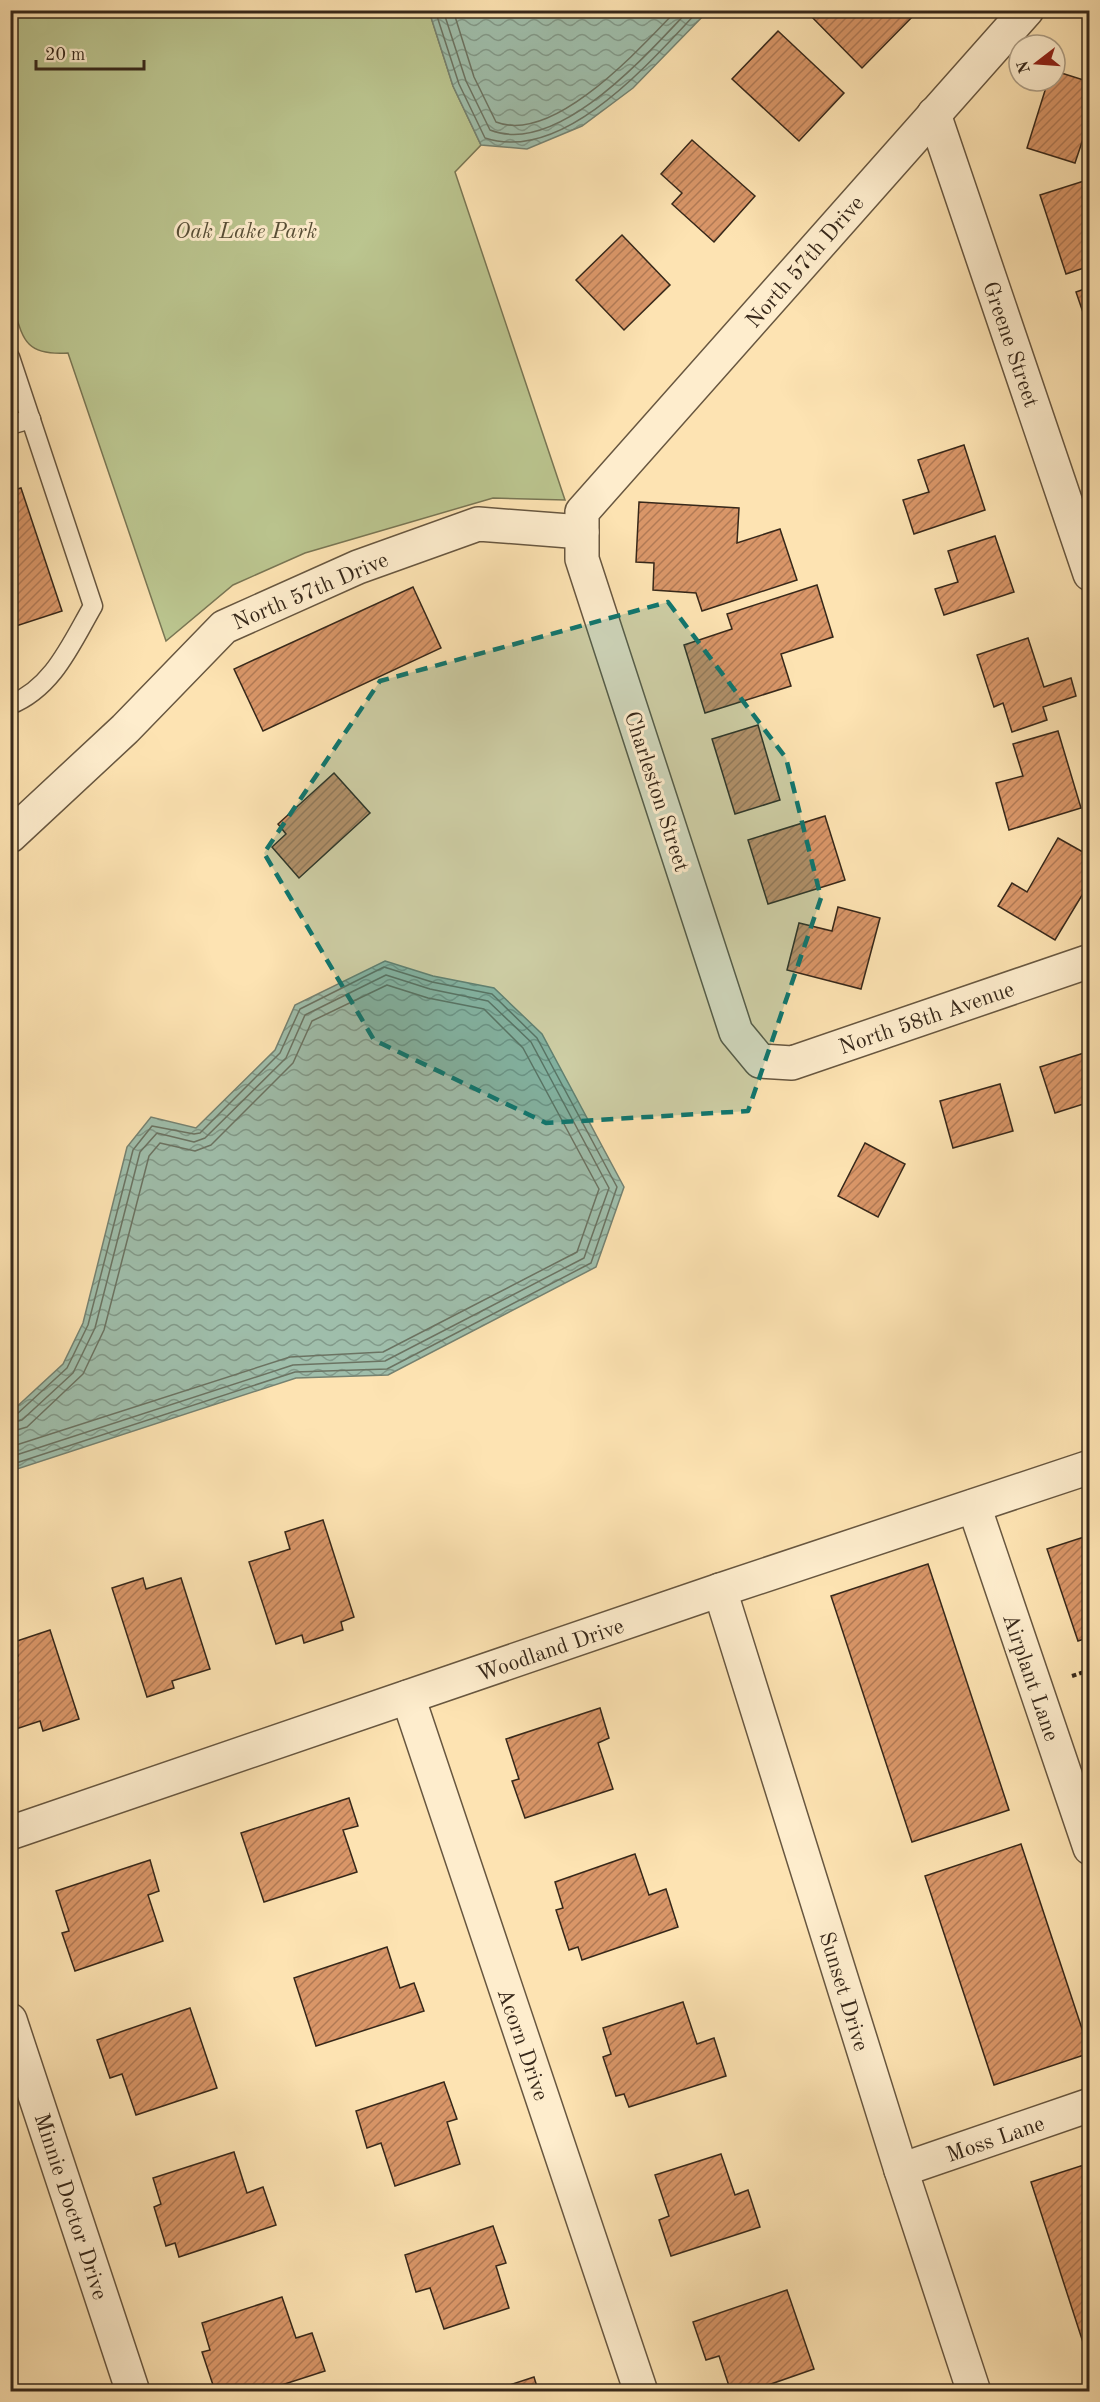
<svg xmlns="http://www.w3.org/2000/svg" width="1100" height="2402" font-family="'Old Standard TT',serif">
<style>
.park{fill:#bbc58f;stroke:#797654;stroke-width:1.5}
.water{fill:url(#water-waves);stroke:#758271;stroke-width:1.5}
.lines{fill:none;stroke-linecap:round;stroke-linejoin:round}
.shore{stroke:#6b7362;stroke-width:1.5}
.building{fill:url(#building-hatch);stroke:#37281a;stroke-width:1.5}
.lane-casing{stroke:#685740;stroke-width:21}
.street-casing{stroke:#685740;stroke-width:36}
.path{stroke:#37281a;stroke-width:4;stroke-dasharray:4.5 3;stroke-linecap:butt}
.lane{stroke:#feedcd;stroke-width:18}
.street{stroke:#feedcd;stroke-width:33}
.marked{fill:#0f766e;fill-opacity:0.2;stroke:#0f766e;stroke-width:4.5;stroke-dasharray:12 8;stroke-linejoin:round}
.labels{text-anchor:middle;stroke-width:6;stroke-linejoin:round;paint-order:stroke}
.park-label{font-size:22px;font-style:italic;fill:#584f37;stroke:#feedcd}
.street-label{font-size:22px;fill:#37281a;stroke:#feedcd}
</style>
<defs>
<pattern id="water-waves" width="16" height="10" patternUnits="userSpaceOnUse" patternTransform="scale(1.5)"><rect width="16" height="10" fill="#9fbeab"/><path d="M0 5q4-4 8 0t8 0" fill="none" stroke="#829a8a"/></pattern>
<pattern id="building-hatch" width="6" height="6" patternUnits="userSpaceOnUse" patternTransform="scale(1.5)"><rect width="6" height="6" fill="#d99668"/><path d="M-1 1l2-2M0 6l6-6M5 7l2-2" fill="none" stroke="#b17a55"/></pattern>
</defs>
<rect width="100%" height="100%" fill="#fde3b2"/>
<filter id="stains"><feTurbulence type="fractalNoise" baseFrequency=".00333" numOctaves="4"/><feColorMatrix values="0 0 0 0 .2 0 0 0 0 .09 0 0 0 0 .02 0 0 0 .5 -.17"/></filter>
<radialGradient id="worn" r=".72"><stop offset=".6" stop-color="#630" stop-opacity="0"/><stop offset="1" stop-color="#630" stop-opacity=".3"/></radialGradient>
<!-- park -->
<path class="park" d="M 10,11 L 429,11 L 453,86 L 481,145 L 455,172 L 565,500 L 493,498 L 305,553 L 233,585 L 166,641 L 68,353 C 22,356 23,337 11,299 Z"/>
<!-- water -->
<g class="water">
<path d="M 429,11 L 429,10 L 708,11 L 633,88 L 582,126 L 527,149 L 481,145 L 453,86 Z"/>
<path d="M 385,961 L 433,976 L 494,988 L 542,1034 L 624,1187 L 596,1267 L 388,1375 L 296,1378 L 11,1471 L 11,1412 L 63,1364 L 83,1323 L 127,1147 L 151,1117 L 196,1128 L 275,1050 L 295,1005 Z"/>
</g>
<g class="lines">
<!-- shore -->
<g class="shore">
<path d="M 435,10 L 459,84 L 485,138 C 564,164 651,61 699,10"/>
<path d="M 443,10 L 466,81 L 490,130 C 558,157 647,54 689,10"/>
<path d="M 453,10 L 474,77 L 496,122 C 554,145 640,48 677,10"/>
<path d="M 10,1416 L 17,1414 L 67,1368 L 88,1325 L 133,1150 L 152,1126 L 194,1134 L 200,1133 L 280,1053 L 300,1009 L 384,967 L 432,982 L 492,994 L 537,1038 L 617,1187 L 591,1263 L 387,1369 L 295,1372 L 10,1465"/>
<path d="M 10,1423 L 22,1420 L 73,1373 L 95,1328 L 140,1152 L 157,1133 L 194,1142 L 205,1138 L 286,1058 L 305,1015 L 386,975 L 430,989 L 488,1001 L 531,1042 L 609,1188 L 584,1258 L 385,1361 L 293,1365 L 10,1457"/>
<path d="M 10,1432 L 27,1427 L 83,1374 L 104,1330 L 149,1156 L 160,1143 L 195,1151 L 211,1145 L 293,1063 L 312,1021 L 387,985 L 428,998 L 484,1009 L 523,1048 L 599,1189 L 577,1252 L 383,1352 L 290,1357 L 10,1447"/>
</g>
</g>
<!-- building -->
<g class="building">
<path d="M 805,10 L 919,10 L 862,68 Z"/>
<path d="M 778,31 L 844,93 L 799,141 L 732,79 Z"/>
<path d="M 1055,71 L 1090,82 L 1090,118 L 1075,163 L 1027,148 L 1048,81 L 1055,81 Z"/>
<path d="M 692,140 L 755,196 L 714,242 L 672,204 L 682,193 L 661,174 Z"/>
<path d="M 1087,180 L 1090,266 L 1066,274 L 1040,195 Z"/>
<path d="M 622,235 L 670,285 L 624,330 L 576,280 Z"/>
<path d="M 1090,287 L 1090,333 L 1076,292 Z"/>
<path d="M 964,445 L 985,510 L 914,534 L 903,500 L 929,492 L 918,460 Z"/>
<path d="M 21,488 L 62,611 L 10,628 L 10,491 Z"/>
<path d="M 639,502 L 739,508 L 737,543 L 780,529 L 797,580 L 702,611 L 696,593 L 653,590 L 654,563 L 636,562 Z"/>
<path d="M 995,536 L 1014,592 L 944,615 L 935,589 L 958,582 L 948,551 Z"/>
<path d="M 817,585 L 833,637 L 781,654 L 791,686 L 705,713 L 684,645 L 732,629 L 727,614 Z"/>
<path d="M 413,587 L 441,648 L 263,731 L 234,669 Z"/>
<path d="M 1028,638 L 1044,687 L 1071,678 L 1076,696 L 1043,707 L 1047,720 L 1012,732 L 1003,703 L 994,707 L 977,655 Z"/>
<path d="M 758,725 L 780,800 L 735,814 L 712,739 Z"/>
<path d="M 1058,731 L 1081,808 L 1009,830 L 996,783 L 1023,776 L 1013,744 Z"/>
<path d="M 334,773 L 370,813 L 299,878 L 272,847 L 286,834 L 278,824 Z"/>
<path d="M 825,816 L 845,880 L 768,904 L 748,840 Z"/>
<path d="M 1058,838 L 1090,856 L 1090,882 L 1055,940 L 998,906 L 1012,883 L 1027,892 Z"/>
<path d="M 838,907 L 880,918 L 861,989 L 787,970 L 799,923 L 832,931 Z"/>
<path d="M 1090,1051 L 1090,1102 L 1055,1113 L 1040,1067 Z"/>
<path d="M 1000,1084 L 1013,1131 L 953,1148 L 940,1101 Z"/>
<path d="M 865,1143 L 905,1164 L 878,1217 L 838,1196 Z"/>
<path d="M 323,1520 L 354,1617 L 341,1622 L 343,1630 L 304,1643 L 302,1635 L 276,1644 L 249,1562 L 290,1549 L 285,1532 Z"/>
<path d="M 1090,1535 L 1090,1637 L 1078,1641 L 1047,1549 Z"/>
<path d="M 928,1564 L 1009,1810 L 912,1842 L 831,1596 Z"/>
<path d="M 143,1578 L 146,1589 L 181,1578 L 210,1669 L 172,1681 L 174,1688 L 147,1697 L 112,1588 Z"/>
<path d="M 50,1630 L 79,1719 L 43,1731 L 40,1721 L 10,1731 L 10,1658 L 18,1656 L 14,1642 Z"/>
<path d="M 600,1708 L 609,1738 L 598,1743 L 613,1789 L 525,1818 L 512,1781 L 519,1779 L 506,1739 Z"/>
<path d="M 349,1798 L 358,1826 L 343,1830 L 357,1872 L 264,1902 L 241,1833 Z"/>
<path d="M 1021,1844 L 1090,2053 L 994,2085 L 925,1876 Z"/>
<path d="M 635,1854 L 649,1895 L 666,1889 L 678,1927 L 582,1960 L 578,1947 L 569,1950 L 556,1910 L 563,1908 L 555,1882 Z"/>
<path d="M 150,1860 L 159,1891 L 148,1895 L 163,1941 L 75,1971 L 62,1933 L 69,1931 L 56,1891 Z"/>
<path d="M 387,1947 L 400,1988 L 414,1983 L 424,2011 L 316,2046 L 294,1978 Z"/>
<path d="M 683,2002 L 697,2044 L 714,2038 L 726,2076 L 629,2107 L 624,2094 L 616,2096 L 603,2057 L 611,2054 L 603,2028 Z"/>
<path d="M 190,2008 L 217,2088 L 136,2115 L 122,2074 L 110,2078 L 97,2040 Z"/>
<path d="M 444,2082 L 457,2119 L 447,2122 L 460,2164 L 395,2186 L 381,2143 L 367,2148 L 356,2111 Z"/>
<path d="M 234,2152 L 247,2193 L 263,2187 L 276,2225 L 179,2257 L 175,2243 L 166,2246 L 154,2207 L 161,2204 L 153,2178 Z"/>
<path d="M 721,2154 L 735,2195 L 748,2190 L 760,2227 L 671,2256 L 659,2220 L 669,2216 L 655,2175 Z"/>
<path d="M 1090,2163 L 1090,2364 L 1031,2182 Z"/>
<path d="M 493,2226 L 506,2263 L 496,2266 L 509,2308 L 444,2329 L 430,2288 L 416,2292 L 405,2255 Z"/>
<path d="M 787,2290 L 814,2369 L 748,2392 L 731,2392 L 719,2356 L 706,2360 L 693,2322 Z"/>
<path d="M 282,2297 L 296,2338 L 312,2333 L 325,2371 L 260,2392 L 225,2392 L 224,2388 L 215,2391 L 202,2352 L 210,2350 L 202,2323 Z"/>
<path d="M 534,2377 L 538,2390 L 546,2387 L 547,2392 L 488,2392 Z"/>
</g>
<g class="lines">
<defs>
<g id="lane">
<path d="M 10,357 L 93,606 C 71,644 53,688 10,705"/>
<path d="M 10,425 L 31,419"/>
</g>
<g id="street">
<path d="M 1027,10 L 582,512 L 582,559 L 736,1032 L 760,1061 L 792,1063 L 1090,961"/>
<path d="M 934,114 L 1090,574"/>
<path d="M 10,836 L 125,729 L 224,627 L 358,567 L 478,524 L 582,532"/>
<path d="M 974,1506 L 1090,1848"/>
<path d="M 720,1590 L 901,2170 L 974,2392"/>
<path d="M 408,1697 L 641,2392"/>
<path d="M 10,1833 L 720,1590 L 1090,1467"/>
<path d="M 10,2020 L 133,2392"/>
<path d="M 901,2170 L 1090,2105"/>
</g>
</defs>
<!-- lane casing -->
<use href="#lane" class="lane-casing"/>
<!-- street casing -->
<use href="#street" class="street-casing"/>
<!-- path -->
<path class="path" d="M 1072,1676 L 1090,1670"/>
<!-- lane -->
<use href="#lane" class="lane"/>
<!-- street -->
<use href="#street" class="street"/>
</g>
<!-- marked area -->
<path class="marked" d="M 668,602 L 786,758 L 821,898 L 748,1111 L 546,1123 L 374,1040 L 264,853 L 380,681 Z"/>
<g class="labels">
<!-- park labels -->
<g class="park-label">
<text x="246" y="238">Oak Lake Park</text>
</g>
<!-- street labels -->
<g class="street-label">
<text transform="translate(804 261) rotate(-49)" y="8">North 57th Drive</text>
<text transform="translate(1012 344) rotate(71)" y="8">Greene Street</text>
<text transform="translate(310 590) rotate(-23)" y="8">North 57th Drive</text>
<text transform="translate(658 791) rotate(72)" y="8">Charleston Street</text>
<text transform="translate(926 1017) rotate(-19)" y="8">North 58th Avenue</text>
<text transform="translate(550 1649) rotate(-19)" y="8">Woodland Drive</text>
<text transform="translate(1032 1677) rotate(71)" y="8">Airplant Lane</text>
<text transform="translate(845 1991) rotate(73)" y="8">Sunset Drive</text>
<text transform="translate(524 2044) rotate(71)" y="8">Acorn Drive</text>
<text transform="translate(995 2138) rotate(-19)" y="8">Moss Lane</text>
<text transform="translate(72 2206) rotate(72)" y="8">Minnie Doctor Drive</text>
</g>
</g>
<!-- margin -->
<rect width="1100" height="2402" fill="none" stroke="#fde3b2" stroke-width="36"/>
<rect x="12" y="12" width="1076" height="2378" fill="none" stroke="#37281a" stroke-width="3"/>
<rect x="18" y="18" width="1064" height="2366" fill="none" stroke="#37281a" stroke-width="1.5"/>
<!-- north arrow -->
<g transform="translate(1037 63) rotate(253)"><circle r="28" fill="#feedcd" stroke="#ae9e85" stroke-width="1.5"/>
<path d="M0-4.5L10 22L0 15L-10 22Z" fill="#8f2418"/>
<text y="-9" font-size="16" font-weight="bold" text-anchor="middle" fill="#37281a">N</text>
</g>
<!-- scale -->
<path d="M36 60v9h108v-9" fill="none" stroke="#37281a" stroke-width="3"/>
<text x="45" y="60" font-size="18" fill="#37281a" stroke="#feedcd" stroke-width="4.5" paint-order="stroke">20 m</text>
<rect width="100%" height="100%" filter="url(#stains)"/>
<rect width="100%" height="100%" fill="url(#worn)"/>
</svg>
